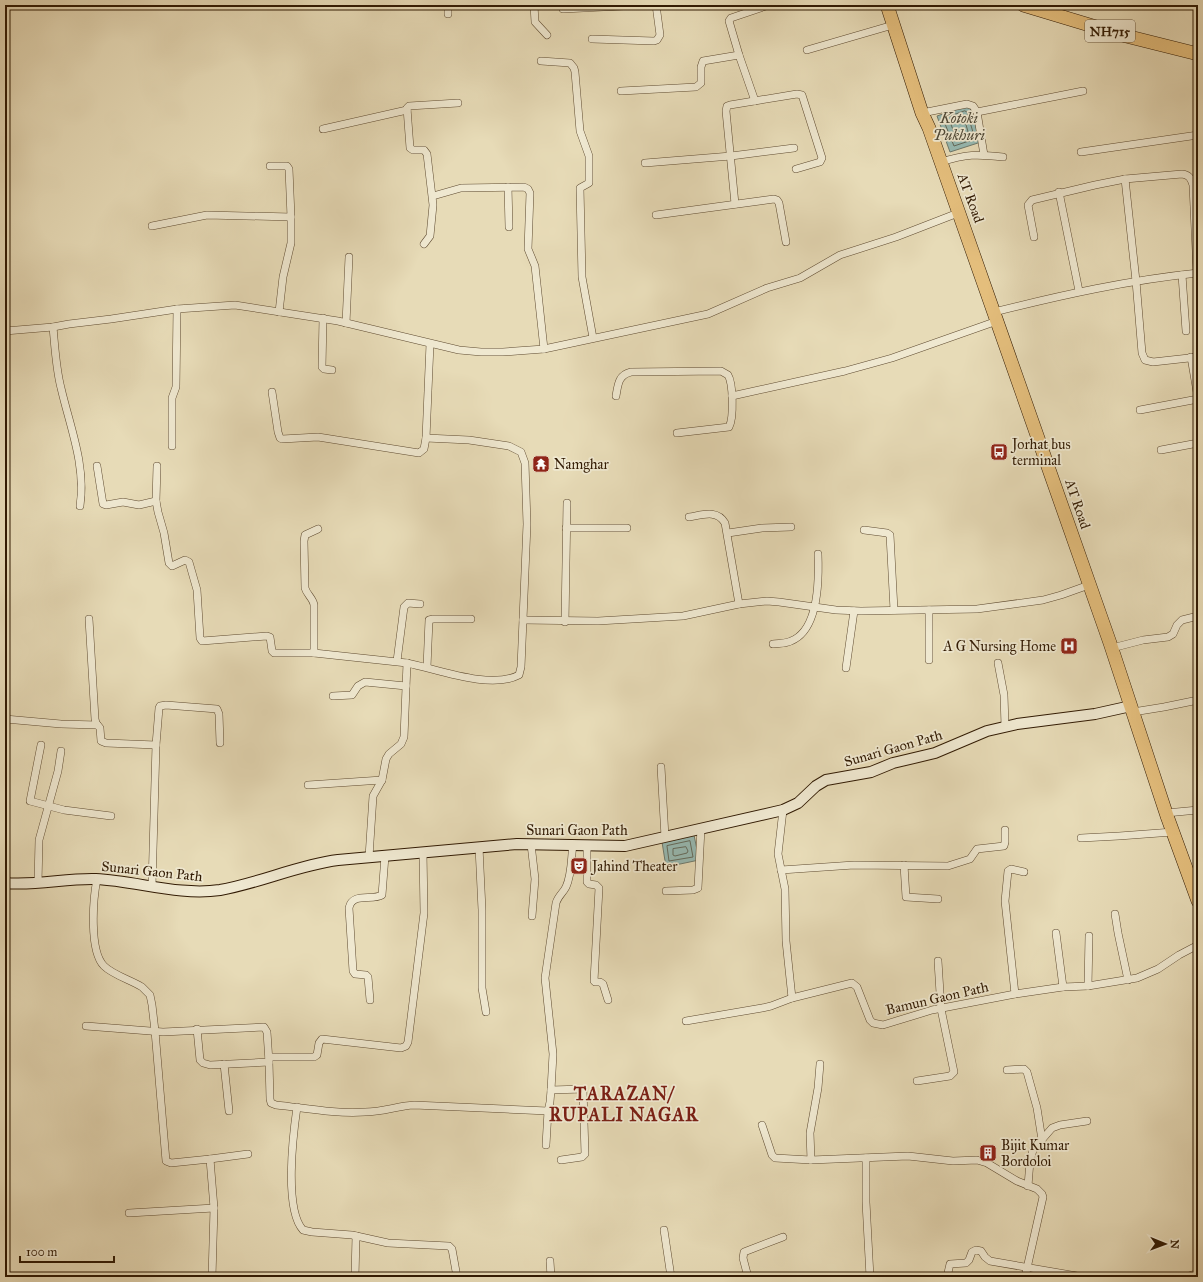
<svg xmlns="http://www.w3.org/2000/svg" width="1203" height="1282" font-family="'IM FELL Great Primer',serif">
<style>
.water{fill:#97bab3;stroke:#6e7a6d}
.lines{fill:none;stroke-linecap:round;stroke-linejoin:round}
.shore{stroke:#646a5b;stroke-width:1}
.street-casing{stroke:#5e4a30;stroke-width:8}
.secondary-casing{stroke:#311a03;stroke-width:12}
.highway-casing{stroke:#311a03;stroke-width:14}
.street{stroke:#efe8d0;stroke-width:7}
.secondary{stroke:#efe8d0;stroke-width:10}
.highway{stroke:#e4be7c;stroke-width:13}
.labels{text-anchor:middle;stroke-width:3.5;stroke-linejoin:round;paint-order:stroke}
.shield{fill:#efe8d0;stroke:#6a5840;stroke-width:1}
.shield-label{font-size:13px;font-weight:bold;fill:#311a03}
.street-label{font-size:14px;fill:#311a03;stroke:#efe8d0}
.poi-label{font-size:14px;fill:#311a03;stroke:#efe8d0;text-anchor:start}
.water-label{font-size:15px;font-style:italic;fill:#504a38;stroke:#efe8d0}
.district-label{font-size:18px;font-weight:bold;letter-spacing:1px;fill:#7a1f14;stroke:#efe8d0}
</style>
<rect width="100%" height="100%" fill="#e7dbb7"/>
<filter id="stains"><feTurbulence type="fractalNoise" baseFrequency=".005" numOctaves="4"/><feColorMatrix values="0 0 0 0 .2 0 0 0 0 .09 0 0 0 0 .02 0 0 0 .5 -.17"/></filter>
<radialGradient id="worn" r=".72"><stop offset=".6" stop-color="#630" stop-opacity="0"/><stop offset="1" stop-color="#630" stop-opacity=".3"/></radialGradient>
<!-- water -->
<g class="water">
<path d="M 969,105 L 981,142 L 950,152 L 937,116 Z"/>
<path d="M 694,835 L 699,860 L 666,867 L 662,842 Z"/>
</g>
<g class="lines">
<!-- shore -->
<g class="shore">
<path d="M 965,111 L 967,112 L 975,139 L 954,146 L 943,119 Z"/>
<path d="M 962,117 L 964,118 L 969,135 L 957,140 L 950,122 Z"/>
<path d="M 690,841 L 693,857 L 669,861 L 667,846 Z"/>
<path d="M 686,847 L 688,851 L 687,853 L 675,856 L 673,855 L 673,849 Z"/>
</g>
<defs>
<g id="street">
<path d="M 448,5 L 448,14"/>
<path d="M 534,5 L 535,22 L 547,35"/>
<path d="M 563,9 L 643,5"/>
<path d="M 592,39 L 654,41 L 657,40 L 660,35 L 656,5"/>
<path d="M 807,50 L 893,25"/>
<path d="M 541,61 L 570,63 L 574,68 L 575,72 L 580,131 L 589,156 L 589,183 L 580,188 L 582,277 L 593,338"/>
<path d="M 621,91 L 696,87 L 701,83 L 701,67 L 703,61 L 739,55"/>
<path d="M 755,101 L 739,55 L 729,21 L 731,18 L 769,5"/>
<path d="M 977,112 L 984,155"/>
<path d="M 922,113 L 967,104 L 973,106 L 977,112 L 1083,91"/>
<path d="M 323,129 L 407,110"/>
<path d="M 1081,152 L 1198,135"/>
<path d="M 941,162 C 966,154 977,154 1003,157"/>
<path d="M 645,163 L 731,156 L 794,148"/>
<path d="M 270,166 L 287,166 L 289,169 L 291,217 L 291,243 L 283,277 L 279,312"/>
<path d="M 1125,179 L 1136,281 L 1142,353 L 1145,360 L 1153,362 L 1198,357"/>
<path d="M 508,187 L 509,227"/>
<path d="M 1059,192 L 1079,291"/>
<path d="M 433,196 L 461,188 L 524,187 L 528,189 L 530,193 L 528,249 L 535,266 L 544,349"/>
<path d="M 735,204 L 726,111 L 727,106 L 730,105 L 797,94 L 802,95 L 822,158 L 820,162 L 796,169"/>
<path d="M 656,215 L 774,199 L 777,200 L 779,203 L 786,242"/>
<path d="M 152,226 L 207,215 L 291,217"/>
<path d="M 1034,237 L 1028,205 L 1032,200 L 1095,185 L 1125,179 L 1182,174 C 1189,175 1191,178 1193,185 L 1197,273"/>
<path d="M 424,244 L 430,236 L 433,205 L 427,154 L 424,150 L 413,150 L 410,148 L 407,108 L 409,106 L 458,103"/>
<path d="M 1182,275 L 1186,331"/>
<path d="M 994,312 C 1062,295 1129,280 1198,273"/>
<path d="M 323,318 L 322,367 L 324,369 L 332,370"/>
<path d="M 346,323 L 349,257"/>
<path d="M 53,327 C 55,348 56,369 61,388 C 70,427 86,465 80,506"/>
<path d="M 5,331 L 53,327 L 69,324 L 111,319 L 177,309 L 235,305 L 338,321 L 459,350 L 481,352 L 503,352 L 544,349 L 708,314 L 767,288 L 800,278 L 840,255 L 896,237 L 958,213"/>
<path d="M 1191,357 L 1198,398"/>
<path d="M 272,392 L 278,432 L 280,438 L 282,439 L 318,437 L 419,453 L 424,449 L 426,438 L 430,344"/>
<path d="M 616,396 C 618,385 618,375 631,372 L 721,371 L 728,375 C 733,383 734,418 729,427 L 677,433"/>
<path d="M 732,396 L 845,371 L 892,358 L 997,321"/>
<path d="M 1140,410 L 1198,399"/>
<path d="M 172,446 L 172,398 L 176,387 L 177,309"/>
<path d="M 1161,450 L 1198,443"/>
<path d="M 97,466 L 103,504 L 106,505 L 123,502 L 139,505 L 156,501"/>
<path d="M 157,466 L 156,501 L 158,512 L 164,533 L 169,563 L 172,566 L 185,560 L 189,562 L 197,590 L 200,638 L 202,641 L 267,636 L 270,637 L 272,651 L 274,653 L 314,653 L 407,663"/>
<path d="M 689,517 C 702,515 717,509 725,523 L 739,604"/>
<path d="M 566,528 L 627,528"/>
<path d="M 864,530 L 887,533 L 890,535 L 894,610"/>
<path d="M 728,533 L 762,528 L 791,527"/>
<path d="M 929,610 L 929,660"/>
<path d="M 89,619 L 95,719 L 96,723 L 100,728 L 101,741 L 106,743 L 156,745"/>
<path d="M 523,620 L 598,621 L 683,616 L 739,604 L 767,601 L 779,602 L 836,610 L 861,611 L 977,609 L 1043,600 L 1061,595 L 1089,585"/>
<path d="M 565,622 L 567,503"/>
<path d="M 773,644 C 779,643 785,644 791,641 C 819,630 819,579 818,554"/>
<path d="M 1112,648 L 1143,640 L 1168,637 L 1173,634 L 1177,625 L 1182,620 L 1198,616"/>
<path d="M 314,653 L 314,605 C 313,598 307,595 305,588 L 304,541 L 305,535 L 318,529"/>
<path d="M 397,661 L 404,607 L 408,603 L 420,604"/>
<path d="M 998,663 L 1004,695 L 1005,726"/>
<path d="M 427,667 L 429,620 L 433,619 L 471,619"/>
<path d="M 846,668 L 854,611"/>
<path d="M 333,696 L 352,695 L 358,686 L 365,682 L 406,686"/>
<path d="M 1133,712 L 1164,707 L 1198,700"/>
<path d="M 5,719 L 61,724 L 97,725"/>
<path d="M 41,745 L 30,801 L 64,810 L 111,816"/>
<path d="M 661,767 L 665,837"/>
<path d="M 308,785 L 382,780"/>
<path d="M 783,810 L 778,854 L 785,889 L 786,941 L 792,998 L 852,983 L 857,987 L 870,1020 L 873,1023 L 883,1025 L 932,1010 L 1015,994 L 1063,987 L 1088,986 L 1137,978 L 1158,969 L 1179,955 L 1198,945"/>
<path d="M 1166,813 L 1198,810"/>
<path d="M 1081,838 L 1119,836 L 1173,832"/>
<path d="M 531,844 L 535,879 L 532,916"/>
<path d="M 587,845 L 587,882 L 589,884 L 596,885 L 599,888 L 594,981 L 595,982 L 600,982 L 603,984 L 608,1000"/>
<path d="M 479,847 L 482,910 L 482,988 L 486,1012"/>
<path d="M 369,857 L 373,796 L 382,780 L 386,759 L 389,754 L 401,744 L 404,737 L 407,663 C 437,669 490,690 519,675 L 521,667 L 527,524 L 525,463 L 521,452 L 509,446 L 469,440 L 426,438"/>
<path d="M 904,865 L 906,897 L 938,899"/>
<path d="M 781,870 L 854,865 L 948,866 L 970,859 L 977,849 L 1004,846 L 1005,842 L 1005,830"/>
<path d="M 97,879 C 93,899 89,951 104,966 C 113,975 131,980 142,987 L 150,995 L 152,1005 L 155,1031 L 166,1161 L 171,1163 L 210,1159 L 214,1208 L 212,1277"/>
<path d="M 38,883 L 39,840 L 58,771 L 61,751"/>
<path d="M 152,886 L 156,745 L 159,708 L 160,706 L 166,705 L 217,709 L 219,714 L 220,743"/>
<path d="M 666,891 L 693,890 L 698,888 L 701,828"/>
<path d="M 1115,914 L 1118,933 L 1128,980"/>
<path d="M 1056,933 L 1063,987"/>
<path d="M 1088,986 L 1089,936"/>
<path d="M 1015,994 L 1005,901 L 1008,871 L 1011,869 L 1024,872"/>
<path d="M 370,1000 L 368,977 L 366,975 L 355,974 L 353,971 L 349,908 C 352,892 372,901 382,895 L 385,856"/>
<path d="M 686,1021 L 762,1008 L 771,1006 L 792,998"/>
<path d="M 86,1026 L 163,1032 L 264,1027 L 267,1032 L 269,1062 L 270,1099 L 271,1103 L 276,1105 C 305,1108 335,1114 365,1112 C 382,1112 398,1106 414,1105 L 548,1111"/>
<path d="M 197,1029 L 200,1060 L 203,1063 L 210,1065 L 269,1062"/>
<path d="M 269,1057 L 314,1057 L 317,1055 L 319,1043 L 322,1039 L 401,1048 L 406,1046 L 408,1042 L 424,913 L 423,852"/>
<path d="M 224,1064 L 229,1111"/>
<path d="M 1007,1070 L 1024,1069 L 1027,1072 L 1037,1108 L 1042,1140"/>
<path d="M 917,1081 L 950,1076 L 954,1072 L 941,1009 L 938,961"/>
<path d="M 551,1090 L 583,1089 L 585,1154 L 582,1157 L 561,1160"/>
<path d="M 297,1107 C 293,1135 284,1209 303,1230 L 312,1232 L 352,1235 L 388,1243 L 449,1246 L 452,1249 L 457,1277"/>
<path d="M 762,1125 L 772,1155 L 775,1158 L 811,1160 L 908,1156 L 953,1161 L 977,1160 L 987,1163 L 1017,1181 L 1037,1189 L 1042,1194 L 1043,1197 L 1025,1277"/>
<path d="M 546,1145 L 548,1111 L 550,1102 L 551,1090 L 553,1054 L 545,978 L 556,903 C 558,896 563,893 566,887 C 572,874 571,858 573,844"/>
<path d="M 866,1158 L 866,1202 L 870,1277"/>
<path d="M 210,1159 L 248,1154"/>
<path d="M 811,1160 L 810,1133 L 818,1088 L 820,1064"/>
<path d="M 1028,1186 L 1030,1161 L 1033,1150 L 1052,1128 L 1060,1125 L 1087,1121"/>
<path d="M 129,1213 L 214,1208"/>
<path d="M 664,1230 L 671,1277"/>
<path d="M 550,1261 L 551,1277"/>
<path d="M 355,1277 L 356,1236"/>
<path d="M 748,1277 L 743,1258 L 744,1252 L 783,1237"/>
<path d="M 947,1277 L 950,1264 L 966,1263 L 969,1260 L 972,1252 L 976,1250 L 981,1251 L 985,1257 L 990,1261 L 1083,1277"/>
<path d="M 1186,1277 L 1198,1273"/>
</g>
<path id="secondary" d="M 5,883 C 36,886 66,878 96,879 C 137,881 179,896 220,890 C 260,883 298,865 338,860 L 517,844 L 625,846 L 783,810 L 798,803 L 816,786 L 826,780 L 871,772 L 893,763 L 935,753 L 987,731 L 1017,724 L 1095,714 L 1131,706"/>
<g id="highway">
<path d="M 887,5 L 922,113 L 929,128 L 1110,643 L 1167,816 L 1198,901"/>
<path d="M 1023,5 L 1126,36 L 1198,54"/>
</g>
</defs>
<!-- street casing -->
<use href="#street" class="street-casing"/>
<!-- secondary casing -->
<use href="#secondary" class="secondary-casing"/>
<!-- highway casing -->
<use href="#highway" class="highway-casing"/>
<!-- street -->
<use href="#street" class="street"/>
<!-- secondary -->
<use href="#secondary" class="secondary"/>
<!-- highway -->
<use href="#highway" class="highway"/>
</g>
<!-- icons -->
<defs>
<symbol id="bus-square" viewBox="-11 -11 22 22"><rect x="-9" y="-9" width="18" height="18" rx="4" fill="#8f2418" stroke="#efe8d0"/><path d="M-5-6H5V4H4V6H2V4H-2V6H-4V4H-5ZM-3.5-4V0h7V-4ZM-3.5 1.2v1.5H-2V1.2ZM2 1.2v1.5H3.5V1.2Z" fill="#fff"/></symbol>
<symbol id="temple-square" viewBox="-11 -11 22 22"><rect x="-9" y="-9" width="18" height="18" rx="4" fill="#8f2418" stroke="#efe8d0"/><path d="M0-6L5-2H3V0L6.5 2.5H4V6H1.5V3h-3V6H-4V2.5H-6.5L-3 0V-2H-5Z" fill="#fff"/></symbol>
<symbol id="hospital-square" viewBox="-11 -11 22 22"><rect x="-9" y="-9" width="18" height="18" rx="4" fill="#8f2418" stroke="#efe8d0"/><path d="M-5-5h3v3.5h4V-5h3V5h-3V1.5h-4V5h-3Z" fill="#fff"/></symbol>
<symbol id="theatre-square" viewBox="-11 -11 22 22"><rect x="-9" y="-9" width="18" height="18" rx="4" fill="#8f2418" stroke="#efe8d0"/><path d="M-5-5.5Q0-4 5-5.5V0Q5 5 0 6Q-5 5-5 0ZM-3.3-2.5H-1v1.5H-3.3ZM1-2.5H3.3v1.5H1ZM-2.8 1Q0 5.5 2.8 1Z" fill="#fff"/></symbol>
<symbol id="building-square" viewBox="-11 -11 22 22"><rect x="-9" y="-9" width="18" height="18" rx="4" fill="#8f2418" stroke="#efe8d0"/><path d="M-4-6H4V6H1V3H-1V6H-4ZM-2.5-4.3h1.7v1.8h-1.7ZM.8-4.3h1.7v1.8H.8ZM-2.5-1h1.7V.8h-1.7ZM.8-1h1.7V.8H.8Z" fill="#fff"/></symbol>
</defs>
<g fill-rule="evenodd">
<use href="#bus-square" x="989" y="442" width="20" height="20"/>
<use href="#temple-square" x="531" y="454" width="20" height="20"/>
<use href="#hospital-square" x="1059" y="636" width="20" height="20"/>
<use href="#theatre-square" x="569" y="856" width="20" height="20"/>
<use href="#building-square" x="978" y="1143" width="20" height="20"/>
</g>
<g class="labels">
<!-- shield labels -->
<rect class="shield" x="1085" y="20" width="50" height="22" rx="3"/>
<g class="shield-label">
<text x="1110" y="36">NH715</text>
</g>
<!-- street labels -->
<g class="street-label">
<text transform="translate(971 198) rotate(70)" y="5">AT Road</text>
<text transform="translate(1078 504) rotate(71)" y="5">AT Road</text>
<text transform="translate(893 748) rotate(-16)" y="5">Sunari Gaon Path</text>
<text x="577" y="835">Sunari Gaon Path</text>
<text transform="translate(152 871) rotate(6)" y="5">Sunari Gaon Path</text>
<text transform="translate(937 998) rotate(-13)" y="5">Bamun Gaon Path</text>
</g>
<!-- poi labels -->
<g class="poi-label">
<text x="1012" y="449">Jorhat bus<tspan x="1012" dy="16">terminal</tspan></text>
<text x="554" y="469">Namghar</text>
<text x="1056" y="651" text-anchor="end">A G Nursing Home</text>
<text x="592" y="871">Jahind Theater</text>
<text x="1001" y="1150">Bijit Kumar<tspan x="1001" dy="16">Bordoloi</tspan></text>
</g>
<!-- water labels -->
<g class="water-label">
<text x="959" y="123">Kotoki<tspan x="959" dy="17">Pukhuri</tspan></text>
</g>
<!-- district labels -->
<g class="district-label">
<text x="624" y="1100">TARAZAN/<tspan x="624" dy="21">RUPALI NAGAR</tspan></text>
</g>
</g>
<!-- margin -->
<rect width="1203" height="1282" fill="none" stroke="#e7dbb7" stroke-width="20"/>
<rect x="6" y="6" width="1191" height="1270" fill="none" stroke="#311a03" stroke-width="2"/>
<rect x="10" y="10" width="1183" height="1262" fill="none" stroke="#311a03"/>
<!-- north arrow -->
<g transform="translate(1165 1244) rotate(91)" stroke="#efe8d0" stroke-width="3" paint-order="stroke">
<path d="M0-3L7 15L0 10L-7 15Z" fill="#311a03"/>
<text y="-6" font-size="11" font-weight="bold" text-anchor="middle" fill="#311a03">N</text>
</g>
<!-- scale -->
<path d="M20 1256v6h94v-6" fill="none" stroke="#311a03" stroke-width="2"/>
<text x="26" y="1256" font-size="12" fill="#311a03" stroke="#efe8d0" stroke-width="3" paint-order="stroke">100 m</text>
<rect width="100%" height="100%" filter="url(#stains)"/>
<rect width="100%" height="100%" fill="url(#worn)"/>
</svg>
